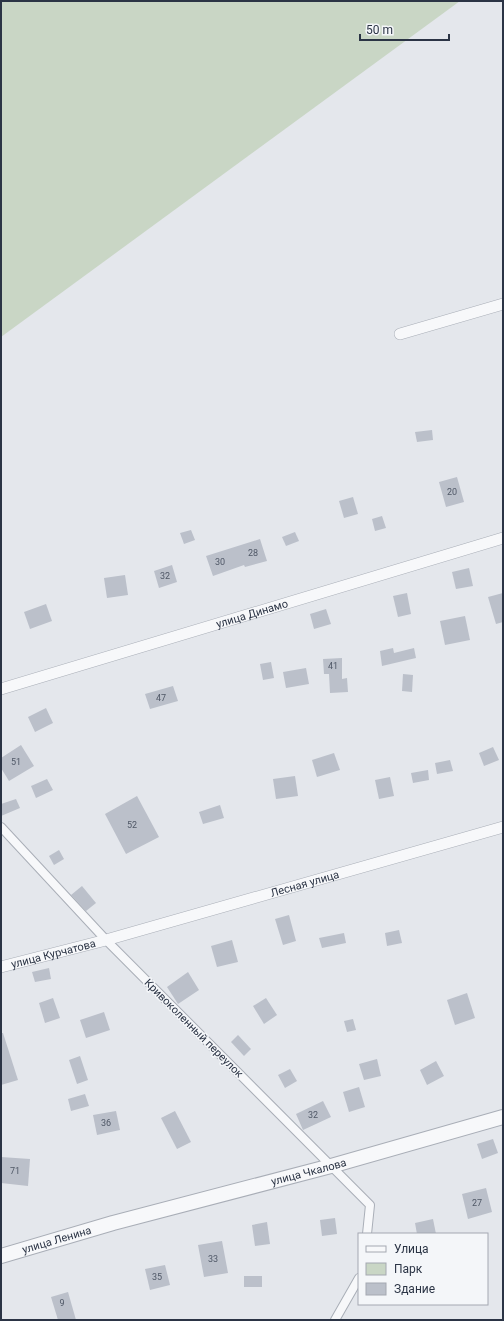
<svg xmlns="http://www.w3.org/2000/svg" width="504" height="1321" font-family="Roboto,sans-serif">
<style>
.green{fill:#c9d6c5}
.building{fill:#bbc0ca}
.lines{fill:none;stroke-linecap:round;stroke-linejoin:round}
.pedestrian-casing{stroke:#a9aeb7;stroke-width:10}
.minor-casing{stroke:#a9aeb7;stroke-width:12}
.tertiary-casing{stroke:#a9aeb7;stroke-width:16}
.pedestrian{stroke:#f7f8fa;stroke-width:8}
.minor{stroke:#f7f8fa;stroke-width:11}
.tertiary{stroke:#f7f8fa;stroke-width:14}
.labels{text-anchor:middle;stroke-width:3;stroke-linejoin:round;paint-order:stroke}
.number-label{font-size:9px;fill:#4f5766}
.street-label{font-size:11px;fill:#2b3445;stroke:#f4f6f9}
</style>
<rect width="100%" height="100%" fill="#e4e7ec"/>
<!-- green -->
<path class="green" d="M 1,1 L 460,1 L 1,337 Z"/>
<!-- building -->
<g class="building">
<path d="M 432,430 L 433,440 L 417,442 L 415,432 Z"/>
<path d="M 457,477 L 464,502 L 446,507 L 439,482 Z"/>
<path d="M 353,497 L 358,514 L 344,518 L 339,501 Z"/>
<path d="M 382,516 L 386,528 L 375,531 L 372,519 Z"/>
<path d="M 191,530 L 195,540 L 184,544 L 180,533 Z"/>
<path d="M 295,532 L 299,541 L 286,546 L 282,537 Z"/>
<path d="M 260,539 L 267,561 L 245,567 L 244,565 L 213,576 L 206,556 Z"/>
<path d="M 172,565 L 177,582 L 159,588 L 154,571 Z"/>
<path d="M 469,568 L 473,586 L 456,589 L 452,572 Z"/>
<path d="M 125,575 L 128,595 L 107,598 L 104,578 Z"/>
<path d="M 407,593 L 411,614 L 398,617 L 393,596 Z"/>
<path d="M 503,593 L 503,622 L 496,624 L 488,597 Z"/>
<path d="M 46,604 L 52,621 L 30,629 L 24,612 Z"/>
<path d="M 326,609 L 331,624 L 314,629 L 310,614 Z"/>
<path d="M 465,616 L 470,640 L 445,645 L 440,621 Z"/>
<path d="M 393,648 L 394,653 L 414,648 L 416,658 L 382,666 L 380,651 Z"/>
<path d="M 342,658 L 342,679 L 347,678 L 348,692 L 330,693 L 329,674 L 324,674 L 323,659 Z"/>
<path d="M 271,662 L 274,678 L 263,680 L 260,664 Z"/>
<path d="M 306,668 L 309,684 L 286,688 L 283,672 Z"/>
<path d="M 403,674 L 413,675 L 412,692 L 402,691 Z"/>
<path d="M 173,686 L 178,701 L 150,709 L 145,694 Z"/>
<path d="M 46,708 L 53,723 L 35,732 L 28,717 Z"/>
<path d="M 21,745 L 34,766 L 9,781 L 1,768 L 1,758 Z"/>
<path d="M 493,747 L 499,760 L 484,766 L 479,753 Z"/>
<path d="M 334,753 L 340,770 L 317,777 L 312,760 Z"/>
<path d="M 450,760 L 453,771 L 437,774 L 435,763 Z"/>
<path d="M 428,770 L 429,780 L 413,783 L 411,773 Z"/>
<path d="M 295,776 L 298,796 L 276,799 L 273,779 Z"/>
<path d="M 390,777 L 394,796 L 379,799 L 375,780 Z"/>
<path d="M 47,779 L 53,790 L 36,798 L 31,786 Z"/>
<path d="M 137,796 L 159,837 L 126,854 L 105,814 Z"/>
<path d="M 16,799 L 20,808 L 1,816 L 1,804 Z"/>
<path d="M 220,805 L 224,818 L 203,824 L 199,812 Z"/>
<path d="M 59,850 L 64,859 L 54,865 L 49,856 Z"/>
<path d="M 82,886 L 96,903 L 86,911 L 71,895 Z"/>
<path d="M 289,915 L 296,941 L 283,945 L 275,919 Z"/>
<path d="M 399,930 L 402,943 L 387,946 L 385,933 Z"/>
<path d="M 344,933 L 346,943 L 322,948 L 319,938 Z"/>
<path d="M 232,940 L 238,962 L 217,967 L 211,946 Z"/>
<path d="M 49,968 L 51,979 L 35,982 L 32,972 Z"/>
<path d="M 188,972 L 199,990 L 178,1004 L 167,987 Z"/>
<path d="M 467,993 L 475,1018 L 455,1025 L 447,1000 Z"/>
<path d="M 53,998 L 60,1018 L 45,1023 L 39,1003 Z"/>
<path d="M 266,998 L 277,1015 L 264,1024 L 253,1006 Z"/>
<path d="M 104,1012 L 110,1030 L 86,1038 L 80,1020 Z"/>
<path d="M 353,1019 L 356,1030 L 347,1032 L 344,1021 Z"/>
<path d="M 1,1033 L 3,1033 L 18,1080 L 1,1085 Z"/>
<path d="M 238,1035 L 251,1049 L 244,1056 L 231,1042 Z"/>
<path d="M 80,1056 L 88,1080 L 77,1084 L 69,1060 Z"/>
<path d="M 377,1059 L 381,1076 L 364,1080 L 359,1064 Z"/>
<path d="M 436,1061 L 444,1076 L 427,1085 L 420,1070 Z"/>
<path d="M 290,1069 L 297,1081 L 285,1088 L 278,1075 Z"/>
<path d="M 359,1087 L 365,1107 L 349,1112 L 343,1092 Z"/>
<path d="M 85,1094 L 89,1106 L 71,1111 L 68,1099 Z"/>
<path d="M 323,1101 L 331,1117 L 303,1130 L 296,1114 Z"/>
<path d="M 116,1111 L 120,1130 L 97,1135 L 93,1115 Z"/>
<path d="M 175,1111 L 191,1142 L 177,1149 L 161,1118 Z"/>
<path d="M 493,1139 L 498,1153 L 482,1159 L 477,1144 Z"/>
<path d="M 1,1157 L 30,1159 L 28,1186 L 1,1183 Z"/>
<path d="M 486,1188 L 492,1212 L 468,1219 L 462,1194 Z"/>
<path d="M 335,1218 L 337,1234 L 322,1236 L 320,1220 Z"/>
<path d="M 433,1219 L 436,1234 L 417,1234 L 415,1223 Z"/>
<path d="M 267,1222 L 270,1244 L 255,1246 L 252,1225 Z"/>
<path d="M 222,1241 L 228,1273 L 204,1277 L 198,1245 Z"/>
<path d="M 165,1265 L 170,1285 L 150,1290 L 145,1269 Z"/>
<rect x="244" y="1276" width="18" height="11"/>
<path d="M 68,1292 L 76,1320 L 58,1320 L 51,1297 Z"/>
</g>
<g class="lines">
<defs>
<g id="pedestrian">
<path d="M 1,827 L 106,940 L 370,1205 L 367,1234"/>
<path d="M 335,1320 L 359,1278"/>
</g>
<g id="minor">
<path d="M 400,334 L 503,304"/>
<path id="s1" d="M 1,689 L 503,538"/>
<path id="s2" d="M 1,967 L 106,940 L 503,827"/>
</g>
<g id="tertiary">
<path id="s3" d="M 1,1256 L 113,1223 L 331,1166 L 503,1117"/>
</g>
</defs>
<!-- pedestrian casing -->
<use href="#pedestrian" class="pedestrian-casing"/>
<!-- minor casing -->
<use href="#minor" class="minor-casing"/>
<!-- tertiary casing -->
<use href="#tertiary" class="tertiary-casing"/>
<!-- pedestrian -->
<use href="#pedestrian" class="pedestrian"/>
<!-- minor -->
<use href="#minor" class="minor"/>
<!-- tertiary -->
<use href="#tertiary" class="tertiary"/>
</g>
<g class="labels">
<!-- number labels -->
<g class="number-label">
<text x="452" y="495">20</text>
<text x="253" y="556">28</text>
<text x="220" y="565">30</text>
<text x="165" y="579">32</text>
<text x="333" y="669">41</text>
<text x="161" y="701">47</text>
<text x="16" y="765">51</text>
<text x="132" y="828">52</text>
<text x="313" y="1118">32</text>
<text x="106" y="1126">36</text>
<text x="15" y="1174">71</text>
<text x="477" y="1206">27</text>
<text x="213" y="1262">33</text>
<text x="157" y="1280">35</text>
<text x="62" y="1306">9</text>
</g>
<!-- street labels -->
<g class="street-label">
<text dy="4" stroke="none"><textPath href="#s1" startOffset="262">улица Динамо</textPath></text>
<text dy="4" stroke="none"><textPath href="#s2" startOffset="315">Лесная улица</textPath></text>
<text dy="4" stroke="none"><textPath href="#s2" startOffset="54">улица Курчатова</textPath></text>
<text transform="translate(194 1028) rotate(45)" y="4">Кривоколенный переулок</text>
<text dy="4" stroke="none"><textPath href="#s3" startOffset="319">улица Чкалова</textPath></text>
<text dy="4" stroke="none"><textPath href="#s3" startOffset="58">улица Ленина</textPath></text>
</g>
</g>
<!-- border -->
<rect width="504" height="1321" fill="none" stroke="#2b3445" stroke-width="4"/>
<!-- legend -->
<rect x="358" y="1233" width="130" height="72" fill="#f4f6f9" stroke="#a4a8b1"/>
<rect x="366" y="1246" width="20" height="6" fill="#f7f8fa" stroke="#a4a8b1"/>
<text x="394" y="1253" font-size="12" fill="#2b3445">Улица</text>
<rect x="366" y="1263" width="20" height="12" fill="#c9d6c5" stroke="#a4a8b1"/>
<text x="394" y="1273" font-size="12" fill="#2b3445">Парк</text>
<rect x="366" y="1283" width="20" height="12" fill="#bbc0ca" stroke="#a4a8b1"/>
<text x="394" y="1293" font-size="12" fill="#2b3445">Здание</text>
<!-- scale -->
<path d="M360 34v6h89v-6" fill="none" stroke="#2b3445" stroke-width="2"/>
<text x="366" y="34" font-size="12" fill="#2b3445" stroke="#f4f6f9" stroke-width="3" paint-order="stroke">50 m</text>
</svg>
